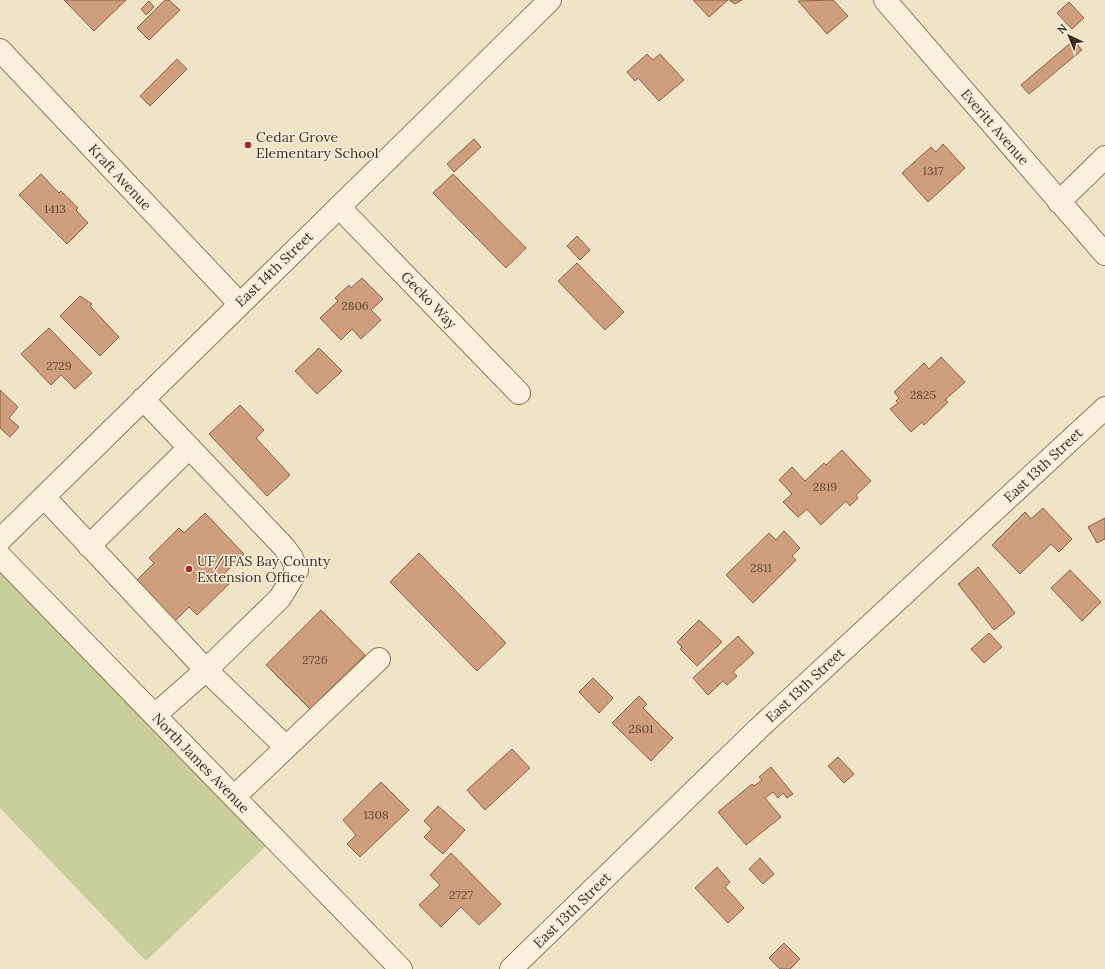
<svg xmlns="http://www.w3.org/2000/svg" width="1105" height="969" font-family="Lora,serif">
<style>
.green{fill:#c9cf9b}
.building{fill:#cf9f7d;stroke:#8d5f41}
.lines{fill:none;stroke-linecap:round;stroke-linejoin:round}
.minor-casing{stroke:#8d765c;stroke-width:24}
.minor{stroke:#faf1dc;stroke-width:22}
.poi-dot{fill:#9e2a2b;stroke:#f7eed8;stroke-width:1.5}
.labels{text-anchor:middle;stroke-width:3;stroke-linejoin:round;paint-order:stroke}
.number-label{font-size:12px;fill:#624a37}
.street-label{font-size:14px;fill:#3d2e20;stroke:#f7eed8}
.poi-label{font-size:14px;fill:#3d2e20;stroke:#f7eed8;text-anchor:start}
</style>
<rect width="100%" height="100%" fill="#f0e4c8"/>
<!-- green -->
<path class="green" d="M 0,568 L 267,845 L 146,961 L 0,808 Z"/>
<!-- building -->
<g class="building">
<path d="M 64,0 L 126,0 L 94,31 Z"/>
<path d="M 165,0 L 169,0 L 180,10 L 149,40 L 137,28 Z"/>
<path d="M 693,0 L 728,0 L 709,17 Z"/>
<path d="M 729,0 L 742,0 L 735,4 Z"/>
<path d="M 833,0 L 848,16 L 827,34 L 798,1 Z"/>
<path d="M 149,1 L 154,7 L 146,15 L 141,9 Z"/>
<path d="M 1069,2 L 1084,18 L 1072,29 L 1057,13 Z"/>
<path d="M 1074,40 L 1082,50 L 1029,94 L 1021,85 Z"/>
<path d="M 647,54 L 653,60 L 660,54 L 684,80 L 659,101 L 638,78 L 635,81 L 627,72 Z"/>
<path d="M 177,59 L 187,69 L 150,106 L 140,96 Z"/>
<path d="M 474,139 L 481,147 L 454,172 L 447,164 Z"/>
<path d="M 943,144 L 965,168 L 928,202 L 902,173 L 931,147 L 936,152 Z"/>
<path d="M 41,174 L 59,193 L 61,191 L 78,208 L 76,210 L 88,223 L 67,244 L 19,195 Z"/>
<path d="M 453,174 L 526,248 L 506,268 L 433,193 Z"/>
<path d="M 577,236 L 590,250 L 580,260 L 567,246 Z"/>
<path d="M 577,263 L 624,312 L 605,330 L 558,281 Z"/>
<path d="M 362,278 L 383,299 L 371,310 L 381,320 L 361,339 L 352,329 L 341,340 L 320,318 L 338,301 L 335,298 L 349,285 L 351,288 Z"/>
<path d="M 80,296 L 92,304 L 90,306 L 119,337 L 100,356 L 60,316 Z"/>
<path d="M 49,328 L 92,373 L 75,389 L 61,375 L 51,385 L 21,354 Z"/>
<path d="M 319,348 L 342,371 L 317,394 L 295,371 Z"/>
<path d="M 941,357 L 965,382 L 945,400 L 948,402 L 924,425 L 922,422 L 911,432 L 890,409 L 898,403 L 896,401 L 899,398 L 894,392 L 924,363 L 929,369 Z"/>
<path d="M 0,390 L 18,407 L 9,418 L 19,427 L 10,437 L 0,428 Z"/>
<path d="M 240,405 L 264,430 L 256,438 L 290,475 L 267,496 L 209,434 Z"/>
<path d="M 842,450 L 871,481 L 856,495 L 858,498 L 850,506 L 846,501 L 821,525 L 807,509 L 798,517 L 783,502 L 792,494 L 779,480 L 792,467 L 805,481 L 824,463 L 826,465 Z"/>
<path d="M 1043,508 L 1072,539 L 1059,552 L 1051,544 L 1020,574 L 992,545 L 1025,512 L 1031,519 Z"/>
<path d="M 205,513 L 244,554 L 224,574 L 231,582 L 197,615 L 189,607 L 174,622 L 135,582 L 154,563 L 149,558 L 179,528 L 184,533 Z"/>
<path d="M 1105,518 L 1105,539 L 1097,543 L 1088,527 Z"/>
<path d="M 784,531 L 800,548 L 792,556 L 796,560 L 753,603 L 726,575 L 769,533 L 776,540 Z"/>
<path d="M 419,553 L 506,643 L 477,671 L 390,582 Z"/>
<path d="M 978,567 L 1015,613 L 994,630 L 958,584 Z"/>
<path d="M 1070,570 L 1101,602 L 1082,621 L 1051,588 Z"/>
<path d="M 321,610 L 365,655 L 310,709 L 266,665 Z"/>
<path d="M 699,620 L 722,642 L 697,666 L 680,649 L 682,647 L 677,642 Z"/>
<path d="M 989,633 L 1002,647 L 984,663 L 971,649 Z"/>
<path d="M 738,636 L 754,653 L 733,672 L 737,676 L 727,685 L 723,681 L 708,695 L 693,678 Z"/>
<path d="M 593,678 L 613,698 L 599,713 L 579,692 Z"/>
<path d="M 639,696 L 647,704 L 643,708 L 673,738 L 651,761 L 612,723 Z"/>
<path d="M 512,749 L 530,768 L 485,810 L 467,790 Z"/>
<path d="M 838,757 L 854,774 L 844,783 L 828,766 Z"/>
<path d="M 771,767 L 793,794 L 787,798 L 783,793 L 778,798 L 773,792 L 765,798 L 781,817 L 746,845 L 718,812 L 752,784 L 754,786 L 762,780 L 759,777 Z"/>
<path d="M 381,782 L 409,810 L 360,857 L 347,844 L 356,835 L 343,820 Z"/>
<path d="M 438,806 L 465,830 L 443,854 L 424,837 L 432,829 L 424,821 Z"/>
<path d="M 451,853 L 501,904 L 479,925 L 461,907 L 441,927 L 419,905 L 440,885 L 430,875 Z"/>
<path d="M 760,858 L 774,874 L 763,884 L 749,869 Z"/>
<path d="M 717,867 L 730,882 L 725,887 L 744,908 L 728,923 L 695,888 Z"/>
<path d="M 784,943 L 800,959 L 790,969 L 780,969 L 769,958 Z"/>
</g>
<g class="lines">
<defs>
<g id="minor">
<path d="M 885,0 L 1105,254"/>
<path d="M 0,50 L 239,303"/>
<path d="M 1059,202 L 1105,157"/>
<path d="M 339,207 L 519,393"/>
<path d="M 143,399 L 284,547 L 292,558 L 297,570 L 280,598 L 206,670 L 155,715"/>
<path d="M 44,497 L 206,670 L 286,747"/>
<path d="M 0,540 L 550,0"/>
<path d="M 89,546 L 189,448"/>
<path d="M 0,556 L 401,969"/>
<path d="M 234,797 L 379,659"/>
<path d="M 511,969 L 758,729 L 1105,408"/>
</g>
</defs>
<!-- minor casing -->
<use href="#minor" class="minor-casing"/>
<!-- minor -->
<use href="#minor" class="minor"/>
</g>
<!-- markers -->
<g class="poi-dot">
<circle cx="248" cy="145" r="4"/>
<circle cx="189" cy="569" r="4"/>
</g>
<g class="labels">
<!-- number labels -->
<g class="number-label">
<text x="933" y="175">1317</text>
<text x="55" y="213">1413</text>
<text x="355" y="310">2806</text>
<text x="59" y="370">2729</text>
<text x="923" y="399">2825</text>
<text x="825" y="491">2819</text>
<text x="761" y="572">2811</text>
<text x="315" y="664">2726</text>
<text x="641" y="733">2801</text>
<text x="376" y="819">1308</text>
<text x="461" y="899">2727</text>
</g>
<!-- street labels -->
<g class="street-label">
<text transform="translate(995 127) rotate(49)" y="5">Everitt Avenue</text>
<text transform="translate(120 177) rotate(47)" y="5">Kraft Avenue</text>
<text transform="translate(274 269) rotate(-44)" y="5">East 14th Street</text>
<text transform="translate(429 300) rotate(46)" y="5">Gecko Way</text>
<text transform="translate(1043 465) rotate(-43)" y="5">East 13th Street</text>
<text transform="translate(805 685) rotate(-43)" y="5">East 13th Street</text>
<text transform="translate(201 763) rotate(46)" y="5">North James Avenue</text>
<text transform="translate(572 910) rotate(-44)" y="5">East 13th Street</text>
</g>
<!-- poi labels -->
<g class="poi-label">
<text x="256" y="142">Cedar Grove<tspan x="256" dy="16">Elementary School</tspan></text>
<text x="197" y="566">UF/IFAS Bay County<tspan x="197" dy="16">Extension Office</tspan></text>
</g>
</g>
<!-- north arrow -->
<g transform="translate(1069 36) rotate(316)" stroke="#f7eed8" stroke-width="3" paint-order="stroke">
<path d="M0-3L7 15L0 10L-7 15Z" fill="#3d2e20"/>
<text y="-6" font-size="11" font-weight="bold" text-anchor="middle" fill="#3d2e20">N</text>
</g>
</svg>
